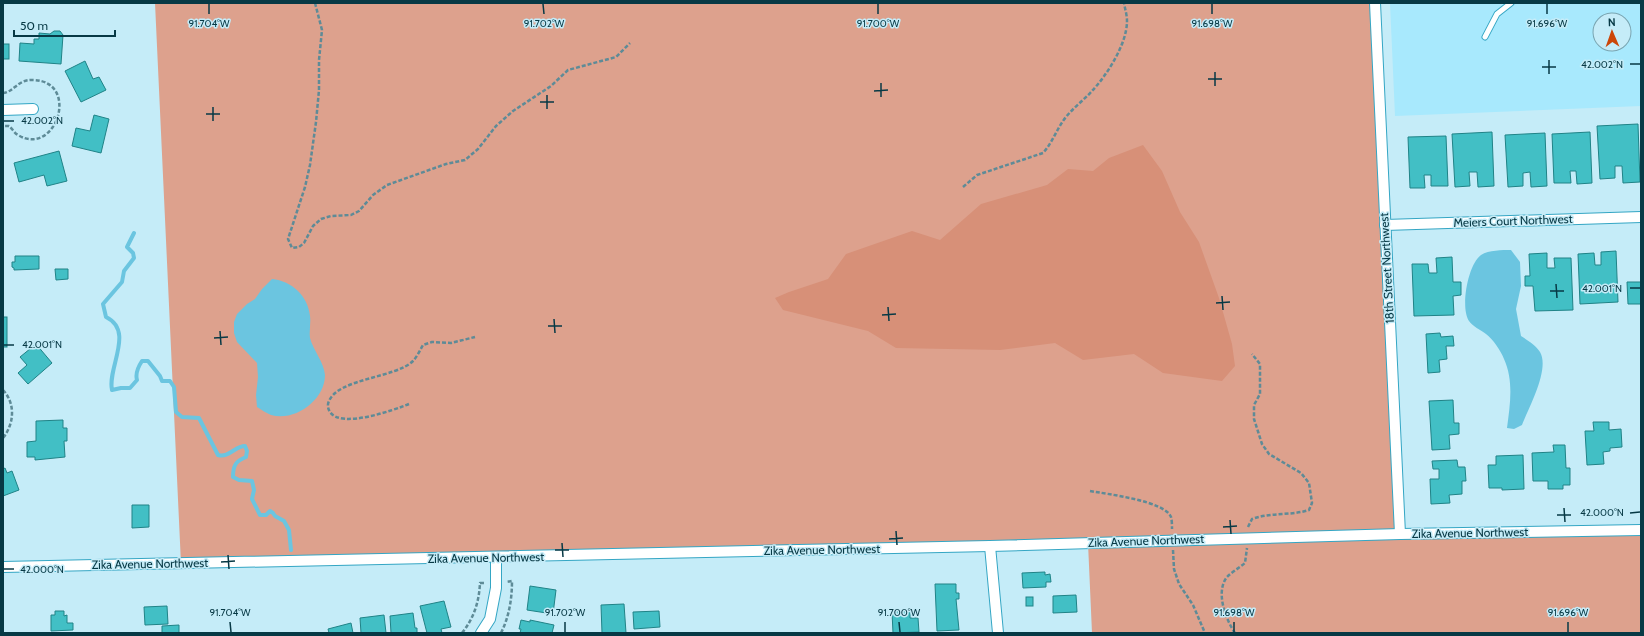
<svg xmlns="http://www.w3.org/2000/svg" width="1644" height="636" font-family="Cabin,sans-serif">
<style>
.built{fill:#a8e9fd;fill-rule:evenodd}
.green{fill:#dda18d}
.forest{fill:#d79078}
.water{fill:#6bc5e0}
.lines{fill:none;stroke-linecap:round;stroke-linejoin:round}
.stream{stroke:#6bc5e0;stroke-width:4}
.building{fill:#42bfc5;stroke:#208387}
.service-casing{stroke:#34a6c4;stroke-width:7}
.minor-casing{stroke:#34a6c4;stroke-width:12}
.path{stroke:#5e8b97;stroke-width:2.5;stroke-dasharray:4 2;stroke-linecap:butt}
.service{stroke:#fff;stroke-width:5}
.minor{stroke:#fff;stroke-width:10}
.ticks{fill:none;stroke:#073945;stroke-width:1.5}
.labels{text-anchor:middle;stroke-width:3;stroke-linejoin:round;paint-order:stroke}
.street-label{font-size:12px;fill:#073945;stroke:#c5ecf8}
.ticks-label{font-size:10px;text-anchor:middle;fill:#073945;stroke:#c5ecf8;stroke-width:3;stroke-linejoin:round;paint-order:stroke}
</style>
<rect width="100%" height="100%" fill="#c5ecf8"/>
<!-- built -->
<path class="built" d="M 1390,3 L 1641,3 L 1641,106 L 1395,116 ZM 1600,20 L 1624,20 L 1624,44 L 1600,44 Z"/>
<!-- green -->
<path class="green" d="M 155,3 L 1375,3 L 1400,534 L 1641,534 L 1641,633 L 1092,633 L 1088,543 L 181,564 Z"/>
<!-- forest -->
<path class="forest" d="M 1143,145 L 1162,171 L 1180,212 L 1199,242 L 1219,298 L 1232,344 L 1235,366 L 1222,381 L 1163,373 L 1134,354 L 1083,360 L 1055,343 L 1000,350 L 896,348 L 868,331 L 783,310 L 775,298 L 789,292 L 828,279 L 846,254 L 912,231 L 940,240 L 981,204 L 1047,185 L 1068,169 L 1093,171 L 1109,158 Z"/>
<!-- water -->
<g class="water">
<path d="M 1511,250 L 1520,262 L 1521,286 L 1516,309 L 1521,336 C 1527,340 1536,345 1540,352 C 1550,369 1529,407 1522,425 L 1514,429 L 1507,428 C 1510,405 1514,381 1504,359 C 1501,351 1493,339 1486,334 C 1481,330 1472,326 1469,321 C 1460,308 1468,264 1481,255 C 1489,250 1502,250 1511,250 Z"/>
<path d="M 272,279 C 292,281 308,296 310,316 C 311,323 309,331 310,338 C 313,350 324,362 325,375 C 325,400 295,422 271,415 C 266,413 262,410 257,407 L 256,395 L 258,377 L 257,363 L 237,342 L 234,333 L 234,322 L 237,314 L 247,304 L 255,299 L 262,289 Z"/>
</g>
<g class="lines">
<!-- stream -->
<path class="stream" d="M 134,233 L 127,247 L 133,253 L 134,258 L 124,271 L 122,282 L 103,304 L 106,317 C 135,331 107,368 112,390 L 121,388 L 130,388 L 137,380 C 135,373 138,367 142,361 L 148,361 L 160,376 L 162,381 L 170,381 L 174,387 L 176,412 L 182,417 L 199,418 L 218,455 C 229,458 235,446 245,446 L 247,451 L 246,457 C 236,461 233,465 233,477 L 239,480 L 252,481 L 254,490 L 252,499 L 260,515 L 266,515 L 270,511 L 273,513 L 275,516 L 284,521 L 289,530 L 291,550"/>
</g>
<!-- building -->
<g class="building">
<path d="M 54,31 L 60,31 L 63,35 L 61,64 L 19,61 L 20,43 L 34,44 L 34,39 L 39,39 L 39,33 L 50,34 Z"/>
<rect x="3" y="44" width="6" height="15"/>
<path d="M 85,61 L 93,79 L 99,77 L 106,90 L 81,102 L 65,71 Z"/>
<path d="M 94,115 L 109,119 L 101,153 L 72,146 L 76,128 L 90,131 Z"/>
<path d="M 1638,124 L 1640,182 L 1623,183 L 1622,166 L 1615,166 L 1615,178 L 1600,179 L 1597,126 Z"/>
<path d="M 1492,132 L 1494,186 L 1478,187 L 1477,172 L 1469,172 L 1470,186 L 1455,187 L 1452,134 Z"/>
<path d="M 1590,132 L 1592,183 L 1577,184 L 1576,171 L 1570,171 L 1571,183 L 1554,183 L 1552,134 Z"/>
<path d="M 1545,133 L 1547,186 L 1531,187 L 1530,172 L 1523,173 L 1523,186 L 1508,187 L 1505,135 Z"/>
<path d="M 1446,136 L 1448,186 L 1431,186 L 1431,175 L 1424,175 L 1425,188 L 1410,188 L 1408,137 Z"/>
<path d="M 59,151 L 67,181 L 47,186 L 44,175 L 19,182 L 14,163 Z"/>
<path d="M 1616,251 L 1618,302 L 1580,304 L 1578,254 L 1594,253 L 1595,265 L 1601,265 L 1601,252 Z"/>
<path d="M 1547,253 L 1547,268 L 1555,268 L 1554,258 L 1571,258 L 1573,310 L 1535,311 L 1533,286 L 1525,286 L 1525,276 L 1530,276 L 1529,254 Z"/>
<path d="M 15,256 L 39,256 L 39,269 L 14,270 L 14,268 L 12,267 L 12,262 L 15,262 Z"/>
<path d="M 1452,257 L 1453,282 L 1461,282 L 1461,295 L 1453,296 L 1454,315 L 1414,316 L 1412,264 L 1428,264 L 1429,273 L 1437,273 L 1436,258 Z"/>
<path d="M 55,269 L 68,269 L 68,279 L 56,280 Z"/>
<path d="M 1627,282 L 1641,282 L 1641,304 L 1628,304 Z"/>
<rect x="3" y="317" width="4" height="30"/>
<path d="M 1440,333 L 1441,337 L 1453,336 L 1454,346 L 1446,346 L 1447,359 L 1439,360 L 1440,372 L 1428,373 L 1426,334 Z"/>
<path d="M 36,344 L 52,363 L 28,384 L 18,373 L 27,365 L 20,357 Z"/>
<path d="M 1453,400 L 1454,423 L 1459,423 L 1459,434 L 1449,435 L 1450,449 L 1432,450 L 1429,401 Z"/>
<path d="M 63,420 L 63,428 L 67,428 L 67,441 L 64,441 L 65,457 L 35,460 L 35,457 L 27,457 L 27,442 L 36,441 L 36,421 Z"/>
<path d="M 1593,422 L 1609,422 L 1609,430 L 1621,429 L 1622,447 L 1610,448 L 1610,451 L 1603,452 L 1604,464 L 1587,465 L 1585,431 L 1594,431 Z"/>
<path d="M 1553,445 L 1565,445 L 1566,468 L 1570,468 L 1570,485 L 1563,485 L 1563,489 L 1548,489 L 1548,481 L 1533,481 L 1532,453 L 1554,452 Z"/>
<path d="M 1523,455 L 1524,489 L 1502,490 L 1502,488 L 1489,488 L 1488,465 L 1496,465 L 1496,456 Z"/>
<path d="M 1457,460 L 1458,467 L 1465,467 L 1466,481 L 1462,481 L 1462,494 L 1449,495 L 1450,503 L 1431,504 L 1430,479 L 1439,479 L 1439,469 L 1433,469 L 1432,461 Z"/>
<path d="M 5,468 L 7,473 L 12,471 L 19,490 L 3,496 L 3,469 Z"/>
<path d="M 132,505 L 149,505 L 149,527 L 132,528 Z"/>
<path d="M 1045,572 L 1045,575 L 1050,574 L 1051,582 L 1046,582 L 1046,587 L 1023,588 L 1022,573 Z"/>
<path d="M 935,584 L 956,584 L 956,593 L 959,593 L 959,599 L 956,599 L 959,630 L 937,631 Z"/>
<path d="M 530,586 L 556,590 L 553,614 L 527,610 Z"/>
<path d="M 1076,595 L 1077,612 L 1053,613 L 1053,596 Z"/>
<rect x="1026" y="597" width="7" height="9"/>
<path d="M 444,601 L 451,627 L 441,629 L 442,633 L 427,633 L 420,606 Z"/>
<path d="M 624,604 L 626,633 L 602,633 L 601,605 Z"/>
<path d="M 167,606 L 168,624 L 145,625 L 144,607 Z"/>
<path d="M 55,611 L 64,611 L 64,616 L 67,615 L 67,623 L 73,623 L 73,630 L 51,631 L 51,615 L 55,615 Z"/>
<path d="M 659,611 L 660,627 L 634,629 L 633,612 Z"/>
<path d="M 910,611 L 910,618 L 918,618 L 919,632 L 893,633 L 892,612 Z"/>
<path d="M 413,613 L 415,628 L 417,628 L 417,633 L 391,633 L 390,616 Z"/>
<path d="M 384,615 L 386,633 L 361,633 L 360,618 Z"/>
<path d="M 521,620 L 530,622 L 530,620 L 554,625 L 552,633 L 520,633 L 521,629 L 519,629 Z"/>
<path d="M 351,623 L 353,633 L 329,633 L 328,629 Z"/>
<path d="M 179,625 L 179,633 L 162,633 L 162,626 Z"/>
</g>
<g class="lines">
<defs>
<path id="service" d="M 1485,37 L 1497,14 L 1511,3"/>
<g id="minor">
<path d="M 1375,3 L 1400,534"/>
<path d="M 3,110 L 33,109"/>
<path d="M 1385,225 L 1641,217"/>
<path d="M 990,546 L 998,633"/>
<path d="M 3,567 L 990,546 L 1400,534 L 1641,530"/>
<path d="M 481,633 L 490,619 L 496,588 L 496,557"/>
</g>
</defs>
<!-- service casing -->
<use href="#service" class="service-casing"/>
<!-- minor casing -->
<use href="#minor" class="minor-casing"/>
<!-- path -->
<g class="path">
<path d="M 315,3 L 322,30 L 319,60 L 319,90 L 316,122 L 310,165 L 305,187 L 288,239 L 292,248 L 299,247 L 304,243 L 313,226 L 321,219 L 331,216 L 351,215 L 359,211 L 373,195 L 387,185 L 446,164 L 465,160 L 478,149 L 496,126 L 513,111 L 551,86 L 568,70 L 616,57 L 630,43"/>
<path d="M 3,93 C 14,92 18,79 33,80 C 81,81 56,158 18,135 C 14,133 12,128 9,126 L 3,126"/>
<path d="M 963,187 L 977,175 L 1043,153 C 1053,142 1057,128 1066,117 C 1074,107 1084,100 1092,91 C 1107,75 1127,44 1127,21 C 1127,15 1125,9 1124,3"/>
<path d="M 3,390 C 16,404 14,424 3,438"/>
<path d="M 409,404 C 394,410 341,429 330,412 C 328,409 327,405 329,401 C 339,378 396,378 413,361 C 417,357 420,350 423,345 L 432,342 L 451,343 L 475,337"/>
<path d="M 1090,491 C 1107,494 1165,501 1171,517 C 1172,520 1172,526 1172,529"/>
<path d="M 1248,527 L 1252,519 C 1271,512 1290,516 1309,510 L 1312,503 L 1309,483 L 1301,473 L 1269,454 L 1262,444 L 1254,419 L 1254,405 L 1260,394 L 1260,364 L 1252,354"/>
<path d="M 1173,550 L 1174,569 L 1179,584 L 1193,605 L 1205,633"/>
<path d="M 462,633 C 474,618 479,602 480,583 L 485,583"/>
<path d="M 501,633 C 509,617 512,599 512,581 L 506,582"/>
<path d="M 1235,633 C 1226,620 1215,592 1227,577 C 1232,572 1239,568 1245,563 L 1247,548"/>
</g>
<!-- service -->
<use href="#service" class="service"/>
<!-- minor -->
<use href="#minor" class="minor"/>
</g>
<!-- ticks -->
<path class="ticks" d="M 209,4 L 209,14M 543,4 L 544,14M 878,4 L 878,14M 1212,4 L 1212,14M 1547,4 L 1547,14M 1549,60 L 1549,74M 1630,64 L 1640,64M 1542,67 L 1556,67M 1215,72 L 1215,86M 1208,79 L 1222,79M 881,83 L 881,97M 874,91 L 888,90M 547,95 L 547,109M 540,102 L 554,102M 213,107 L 213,121M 206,114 L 220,114M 4,121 L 14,121M 1556,284 L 1557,298M 1630,288 L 1640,288M 1550,291 L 1564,291M 1222,296 L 1223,310M 1216,303 L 1230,302M 888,307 L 889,321M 882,315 L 896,314M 554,319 L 555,333M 548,326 L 562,326M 220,331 L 221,345M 214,338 L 228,337M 4,345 L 14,345M 1564,508 L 1565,522M 1630,513 L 1640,512M 1557,515 L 1571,515M 1230,520 L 1231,534M 1223,527 L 1237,526M 896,531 L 897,545M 889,539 L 903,538M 562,543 L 563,557M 555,550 L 569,550M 228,555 L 229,569M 221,562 L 235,561M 4,569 L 14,569M 230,622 L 231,632M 565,622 L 565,632M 899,622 L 900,632M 1234,622 L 1234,632M 1568,622 L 1568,632"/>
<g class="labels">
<!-- street labels -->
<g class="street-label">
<text transform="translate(1513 221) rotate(-2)" y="4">Meiers Court Northwest</text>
<text transform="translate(1387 268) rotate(-93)" y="4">18th Street Northwest</text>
<text transform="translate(1470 533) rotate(-1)" y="4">Zika Avenue Northwest</text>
<text transform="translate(1146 541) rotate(-2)" y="4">Zika Avenue Northwest</text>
<text transform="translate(822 550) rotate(-1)" y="4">Zika Avenue Northwest</text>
<text transform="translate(486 558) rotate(-1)" y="4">Zika Avenue Northwest</text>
<text transform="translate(150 564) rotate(-1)" y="4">Zika Avenue Northwest</text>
</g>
</g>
<g class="ticks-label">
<text x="209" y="27">91.704°W</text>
<text x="544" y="27">91.702°W</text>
<text x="878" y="27">91.700°W</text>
<text x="1212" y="27">91.698°W</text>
<text x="1547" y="27">91.696°W</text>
<text x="1602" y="68">42.002°N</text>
<text x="42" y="124">42.002°N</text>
<text x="1602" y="292">42.001°N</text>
<text x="42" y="348">42.001°N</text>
<text x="1602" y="516">42.000°N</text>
<text x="42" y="573">42.000°N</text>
<text x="230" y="616">91.704°W</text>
<text x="565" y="616">91.702°W</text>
<text x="899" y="616">91.700°W</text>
<text x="1234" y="616">91.698°W</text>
<text x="1568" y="616">91.696°W</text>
</g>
<!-- border -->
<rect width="1644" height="636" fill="none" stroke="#073945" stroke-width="8"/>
<!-- north arrow -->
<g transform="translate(1612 32) rotate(358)"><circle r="19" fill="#c5ecf8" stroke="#79a4b0"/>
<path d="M0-3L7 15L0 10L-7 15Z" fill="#cc4608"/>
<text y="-6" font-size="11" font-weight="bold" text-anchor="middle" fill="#073945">N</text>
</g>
<!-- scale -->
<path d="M14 30v6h101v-6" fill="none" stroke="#073945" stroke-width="2"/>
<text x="20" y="30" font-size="12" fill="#073945" stroke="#c5ecf8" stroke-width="3" paint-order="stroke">50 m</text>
</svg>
